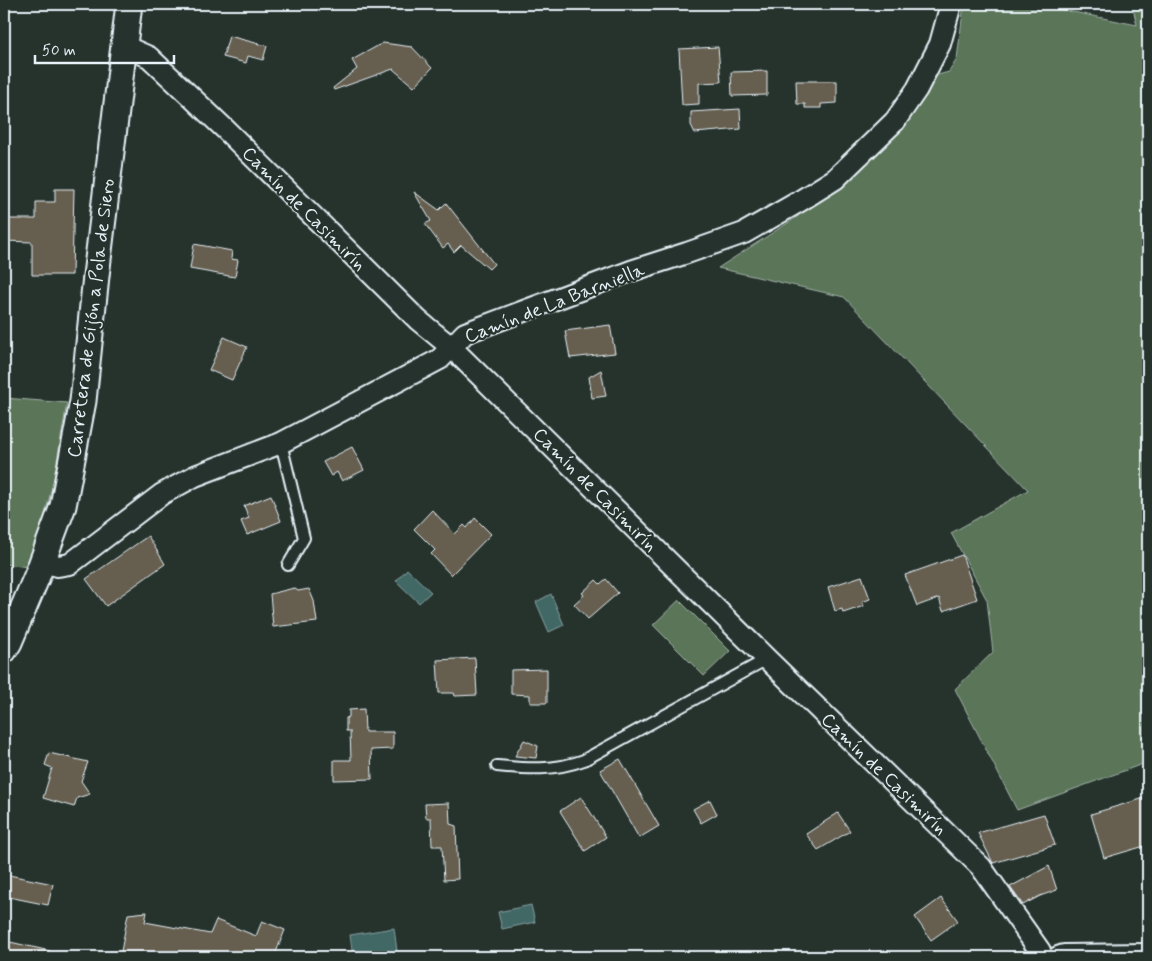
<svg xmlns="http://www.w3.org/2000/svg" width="1152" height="961" font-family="Mynerve,sans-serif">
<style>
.green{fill:#5a7459;stroke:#a1b2a8}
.water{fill:#436866;stroke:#859fa0}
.building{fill:#665e4f;stroke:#e8f1f8}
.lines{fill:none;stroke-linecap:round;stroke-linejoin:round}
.service-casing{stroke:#e8f1f8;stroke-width:14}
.minor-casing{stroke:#e8f1f8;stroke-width:24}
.tertiary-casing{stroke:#e8f1f8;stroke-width:29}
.service{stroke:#26332d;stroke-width:10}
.minor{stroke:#26332d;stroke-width:20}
.tertiary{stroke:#26332d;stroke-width:25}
.labels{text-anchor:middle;stroke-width:4.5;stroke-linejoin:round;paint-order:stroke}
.street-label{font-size:19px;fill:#e8f1f8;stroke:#26332d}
</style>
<rect width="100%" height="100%" fill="#26332d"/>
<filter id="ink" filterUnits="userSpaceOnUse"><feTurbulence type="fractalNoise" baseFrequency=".02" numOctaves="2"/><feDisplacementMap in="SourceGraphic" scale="10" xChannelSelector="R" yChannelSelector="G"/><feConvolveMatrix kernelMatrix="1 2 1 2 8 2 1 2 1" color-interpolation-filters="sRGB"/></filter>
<g filter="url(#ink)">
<!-- green -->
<g class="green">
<path d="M 964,4 L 1034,4 L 1137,25 L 1132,4 L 1148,4 L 1148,762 L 1017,810 L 955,689 L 993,652 L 987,600 L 951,533 L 1028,490 L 844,297 L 718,268 L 797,217 L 934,76 L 949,72 L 957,59 Z"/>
<path d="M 4,398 L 67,403 L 54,478 L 44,519 L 29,567 L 4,564 Z"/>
<path d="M 679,600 L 730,651 L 704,676 L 653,625 Z"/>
</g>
<!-- water -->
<g class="water">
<path d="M 407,569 L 431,592 L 419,603 L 396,581 Z"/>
<path d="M 551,594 L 564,625 L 549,632 L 536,602 Z"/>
<path d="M 531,905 L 535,922 L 502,929 L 498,912 Z"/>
<path d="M 394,928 L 397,951 L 353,957 L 350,935 Z"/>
</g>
<!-- building -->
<g class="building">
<path d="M 229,36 L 267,46 L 263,60 L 248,56 L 246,63 L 223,57 Z"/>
<path d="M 383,43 L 412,47 L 432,68 L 414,87 L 393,69 L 334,90 L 333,88 L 357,69 L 352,60 Z"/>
<path d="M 718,47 L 721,82 L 699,83 L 699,104 L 682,105 L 679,49 Z"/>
<path d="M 767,71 L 767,95 L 732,96 L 731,72 Z"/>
<path d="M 796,81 L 837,81 L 837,103 L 821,104 L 821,108 L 805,108 L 805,104 L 797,104 Z"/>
<path d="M 740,109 L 741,129 L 695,133 L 691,125 L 691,112 Z"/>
<path d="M 55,189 L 74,189 L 72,275 L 32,275 L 32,242 L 4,241 L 4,219 L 36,219 L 36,202 L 55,202 Z"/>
<path d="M 414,192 L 439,210 L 446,203 L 494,264 L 489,269 L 461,245 L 454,252 L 448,244 L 443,248 L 425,224 L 431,221 Z"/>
<path d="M 194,244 L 232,251 L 231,259 L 238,260 L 235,277 L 190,269 Z"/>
<path d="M 610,325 L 615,353 L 570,358 L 565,331 Z"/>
<path d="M 224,337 L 247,347 L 232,380 L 209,370 Z"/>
<path d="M 601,370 L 606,396 L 592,398 L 589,377 Z"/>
<path d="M 352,447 L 364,470 L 342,481 L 337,472 L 331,476 L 323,462 Z"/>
<path d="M 271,495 L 281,521 L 247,535 L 241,521 L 249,518 L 244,506 Z"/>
<path d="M 432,510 L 455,534 L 464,525 L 467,528 L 475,518 L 491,534 L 451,575 L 431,554 L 435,550 L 414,529 Z"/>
<path d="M 148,536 L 165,564 L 106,606 L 86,579 Z"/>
<path d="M 962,555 L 977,599 L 943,611 L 939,598 L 917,606 L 905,575 Z"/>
<path d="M 862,576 L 870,599 L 862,602 L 864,606 L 843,613 L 842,609 L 835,611 L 828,587 Z"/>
<path d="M 606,579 L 618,593 L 588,619 L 574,604 L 584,595 L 582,593 L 596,580 L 600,584 Z"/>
<path d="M 294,588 L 298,591 L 309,589 L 314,601 L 317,622 L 273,627 L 270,594 Z"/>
<path d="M 475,658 L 477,695 L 455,696 L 454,693 L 439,693 L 437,660 Z"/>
<path d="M 547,669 L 547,703 L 530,703 L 530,695 L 511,694 L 511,670 Z"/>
<path d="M 364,709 L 365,732 L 393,732 L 393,749 L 371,750 L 372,779 L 334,780 L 334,760 L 351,760 L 350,731 L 346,731 L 346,718 L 349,717 L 349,710 Z"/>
<path d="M 524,740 L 538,746 L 536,758 L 515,756 Z"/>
<path d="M 49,753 L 88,762 L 81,781 L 90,794 L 77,798 L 74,807 L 43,798 L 52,768 L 45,765 Z"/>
<path d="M 620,759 L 659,826 L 639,838 L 600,770 Z"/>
<path d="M 581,797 L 606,837 L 585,851 L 560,811 Z"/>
<path d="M 1148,797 L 1148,845 L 1104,858 L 1091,814 Z"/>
<path d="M 710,800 L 717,814 L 701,823 L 693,809 Z"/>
<path d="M 449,803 L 450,824 L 456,826 L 458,879 L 444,880 L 442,846 L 432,846 L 431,818 L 426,818 L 425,804 Z"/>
<path d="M 838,813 L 850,831 L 818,850 L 806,834 Z"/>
<path d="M 1044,814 L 1055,845 L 993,863 L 978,833 Z"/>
<path d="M 1049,866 L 1057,890 L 1040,896 L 1023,905 L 1010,887 Z"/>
<path d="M 4,874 L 53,884 L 48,905 L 4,896 Z"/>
<path d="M 941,898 L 958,921 L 931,940 L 915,917 Z"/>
<path d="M 147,912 L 145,922 L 210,934 L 216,920 L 256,936 L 262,921 L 285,930 L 274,957 L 120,957 L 128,914 Z"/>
<path d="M 10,942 L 50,951 L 50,957 L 6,957 Z"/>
</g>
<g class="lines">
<defs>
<g id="service">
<path d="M 281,443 L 304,538 L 288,565"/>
<path d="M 497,766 C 529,769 554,771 584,760 L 767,659"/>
</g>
<g id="minor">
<path d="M 124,46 L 149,57 L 225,129 L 418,320 L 451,347 L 767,659 L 981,867 L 1040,951 L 1042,957"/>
<path d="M 42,562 L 58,566 L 70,564 L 162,494 L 195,476 L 281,443 L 440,359 L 465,333 L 631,271 L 687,253 L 744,233 L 800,201 L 835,179 L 895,121 L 917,89 L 940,44 L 951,4"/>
<path d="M 1058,957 L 1064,955 L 1148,954"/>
</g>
<path id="tertiary" d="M 4,650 L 9,642 L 37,576 L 63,506 L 83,401 L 96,276 L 129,4"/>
</defs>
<!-- service casing -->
<use href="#service" class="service-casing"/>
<!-- minor casing -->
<use href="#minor" class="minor-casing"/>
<!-- tertiary casing -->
<use href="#tertiary" class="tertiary-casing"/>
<!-- service -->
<use href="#service" class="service"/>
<!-- minor -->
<use href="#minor" class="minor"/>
<!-- tertiary -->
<use href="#tertiary" class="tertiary"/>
</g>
</g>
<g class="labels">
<!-- street labels -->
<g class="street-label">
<text transform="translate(305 208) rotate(45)" y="7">Camín de Casimirín</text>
<text transform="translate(554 302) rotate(-21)" y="7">Camín de La Barniella</text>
<text transform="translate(90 318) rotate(-83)" y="7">Carretera de Gijón a Pola de Siero</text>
<text transform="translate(596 489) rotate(45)" y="7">Camín de Casimirín</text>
<text transform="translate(885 773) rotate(44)" y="7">Camín de Casimirín</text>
</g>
</g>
<!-- margin -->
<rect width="1152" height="961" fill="none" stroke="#26332d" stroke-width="20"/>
<rect x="10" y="10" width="1132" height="941" fill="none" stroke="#e8f1f8" stroke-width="2" filter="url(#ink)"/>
<!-- scale -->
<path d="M35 55v8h139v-8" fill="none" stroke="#e8f1f8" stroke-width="2.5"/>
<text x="42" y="55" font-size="15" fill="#e8f1f8" stroke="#26332d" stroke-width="4" paint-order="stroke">50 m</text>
</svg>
